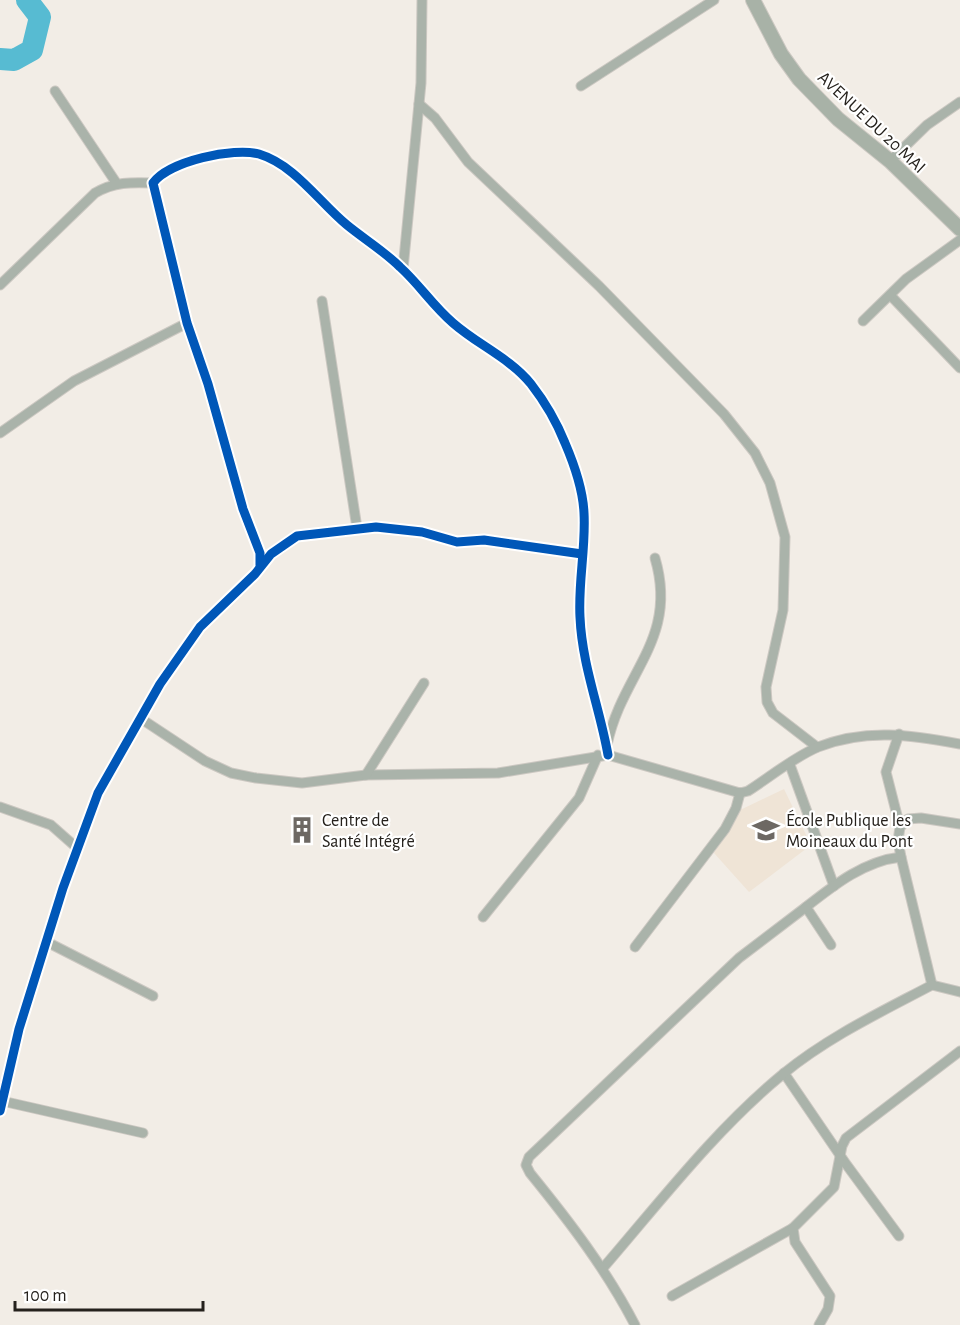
<svg xmlns="http://www.w3.org/2000/svg" width="960" height="1325" font-family="'Alegreya Sans',sans-serif">
<style>
.built{fill:#efe4d6}
.lines{fill:none;stroke-linecap:round;stroke-linejoin:round}
.river{stroke:#57bbd2;stroke-width:22}
.minor-casing{stroke:#ccc8c2;stroke-width:11}
.secondary-casing{stroke:#ccc8c2;stroke-width:16}
.minor{stroke:#aab3aa;stroke-width:9}
.secondary{stroke:#a8b2a7;stroke-width:14}
.cycleway-casing{stroke:#fff;stroke-width:13}
.cycleway{stroke:#0057b8;stroke-width:9}
.labels{text-anchor:middle;stroke-width:4.5;stroke-linejoin:round;paint-order:stroke}
.street-label{font-size:18px;fill:#25211c;stroke:#fff}
.poi-label{font-size:18px;fill:#25211c;stroke:#fff;text-anchor:start}
</style>
<rect width="100%" height="100%" fill="#f2ede6"/>
<!-- built -->
<path class="built" d="M 784,789 L 811,845 L 749,892 L 714,853 L 738,811 Z"/>
<g class="lines">
<!-- river -->
<path class="river" d="M 0,59 L 14,60 L 32,50 L 40,17 L 27,0"/>
<defs>
<g id="minor">
<path d="M 581,86 L 714,0"/>
<path d="M 55,91 L 117,184"/>
<path d="M 419,104 L 435,118 L 468,162 L 599,286 L 724,414 L 755,453 L 770,483 L 785,537 L 783,610 L 766,687 L 767,702 L 773,713 L 817,747"/>
<path d="M 890,161 L 927,125 L 960,102"/>
<path d="M 403,269 L 421,83 L 422,0"/>
<path d="M 0,285 L 95,193 C 114,182 131,182 153,183"/>
<path d="M 891,296 L 960,368"/>
<path d="M 322,301 L 357,528"/>
<path d="M 863,321 L 906,279 L 960,240"/>
<path d="M 0,433 L 74,381 L 187,323"/>
<path d="M 260,565 L 260,553 L 243,509 L 208,384 L 187,323 L 153,183 C 169,161 234,147 259,154 C 295,165 319,202 347,225 C 364,239 384,251 400,267 C 419,284 433,306 453,323 C 478,345 510,358 531,384 C 545,402 557,423 565,443 C 574,464 583,490 584,513 C 586,548 578,582 580,617 C 582,665 600,709 608,755"/>
<path d="M 140,718 L 205,761 L 231,773 L 256,778 L 302,783 L 366,775 L 498,773 L 608,755 L 740,793 L 748,791 C 770,777 794,757 818,747 C 866,728 912,735 960,744"/>
<path d="M 899,734 L 886,772 L 900,827 L 898,841 L 901,857 L 932,985"/>
<path d="M 607,745 C 622,672 679,640 655,558"/>
<path d="M 790,765 L 834,886"/>
<path d="M 366,775 L 424,683"/>
<path d="M 0,807 L 51,825 L 77,848"/>
<path d="M 900,827 L 908,819 L 921,818 L 960,824"/>
<path d="M 483,917 L 579,798 L 598,755"/>
<path d="M 47,942 L 153,996"/>
<path d="M 831,945 L 806,907 C 834,885 864,861 901,857"/>
<path d="M 635,947 L 725,829 L 736,808 L 740,793"/>
<path d="M 784,1073 L 846,1164 L 899,1236"/>
<path d="M 2,1101 L 143,1133"/>
<path d="M 0,1111 L 19,1029 L 63,888 L 98,793 L 160,684 L 200,627 L 255,574 L 271,554 L 297,536 L 376,527 L 422,532 L 457,542 L 484,540 L 582,554"/>
<path d="M 603,1268 C 660,1202 715,1130 783,1074 C 828,1037 881,1012 932,985 L 960,992"/>
<path d="M 672,1296 L 793,1228"/>
<path d="M 635,1325 C 606,1269 569,1221 530,1173 L 526,1165 L 529,1157 L 739,958 L 806,907"/>
<path d="M 819,1325 L 828,1309 L 830,1296 L 795,1242 L 793,1228 L 834,1187 L 842,1146 L 846,1138 L 960,1051"/>
</g>
<path id="secondary" d="M 753,0 L 781,54 L 799,79 L 838,119 L 890,161 L 960,229"/>
</defs>
<!-- minor casing -->
<use href="#minor" class="minor-casing"/>
<!-- secondary casing -->
<use href="#secondary" class="secondary-casing"/>
<!-- minor -->
<use href="#minor" class="minor"/>
<!-- secondary -->
<use href="#secondary" class="secondary"/>
<defs>
<g id="cycleway">
<path d="M 260,565 L 260,553 L 243,509 L 208,384 L 187,323 L 153,183 C 169,161 234,147 259,154 C 295,165 319,202 347,225 C 364,239 384,251 400,267 C 419,284 433,306 453,323 C 478,345 510,358 531,384 C 545,402 557,423 565,443 C 574,464 583,490 584,513 C 586,548 578,582 580,617 C 582,665 600,709 608,755"/>
<path d="M 0,1111 L 19,1029 L 63,888 L 98,793 L 160,684 L 200,627 L 255,574 L 271,554 L 297,536 L 376,527 L 422,532 L 457,542 L 484,540 L 582,554"/>
</g>
</defs>
<!-- cycleway casing -->
<use href="#cycleway" class="cycleway-casing"/>
<!-- cycleway -->
<use href="#cycleway" class="cycleway"/>
</g>
<!-- icons -->
<defs>
<symbol id="building-bare" viewBox="-9 -9 18 18"><path d="M-4-6H4V6H1V3H-1V6H-4ZM-2.5-4.3h1.7v1.8h-1.7ZM.8-4.3h1.7v1.8H.8ZM-2.5-1h1.7V.8h-1.7ZM.8-1h1.7V.8H.8Z" fill="#6d6863" stroke="#fff" stroke-width="2.5" paint-order="stroke"/></symbol>
<symbol id="school-bare" viewBox="-9 -9 18 18"><path d="M0-5L7-2L0 1L-7-2ZM-4 1L0 2.5L4 1V4Q0 6-4 4Z" fill="#6d6863" stroke="#fff" stroke-width="2.5" paint-order="stroke"/></symbol>
</defs>
<g fill-rule="evenodd">
<use href="#building-bare" x="283" y="811" width="38" height="38"/>
<use href="#school-bare" x="747" y="811" width="38" height="38"/>
</g>
<g class="labels">
<!-- street labels -->
<g class="street-label">
<text transform="translate(872 122) rotate(43)" y="6">AVENUE DU 20 MAI</text>
</g>
<!-- poi labels -->
<g class="poi-label">
<text x="322" y="826">Centre de<tspan x="322" dy="21">Santé Intégré</tspan></text>
<text x="786" y="826">École Publique les<tspan x="786" dy="21">Moineaux du Pont</tspan></text>
</g>
</g>
<!-- scale -->
<path d="M15 1301v9h188v-9" fill="none" stroke="#25211c" stroke-width="3"/>
<text x="24" y="1301" font-size="18" fill="#25211c" stroke="#ffffff" stroke-width="4.5" paint-order="stroke">100 m</text>
</svg>
